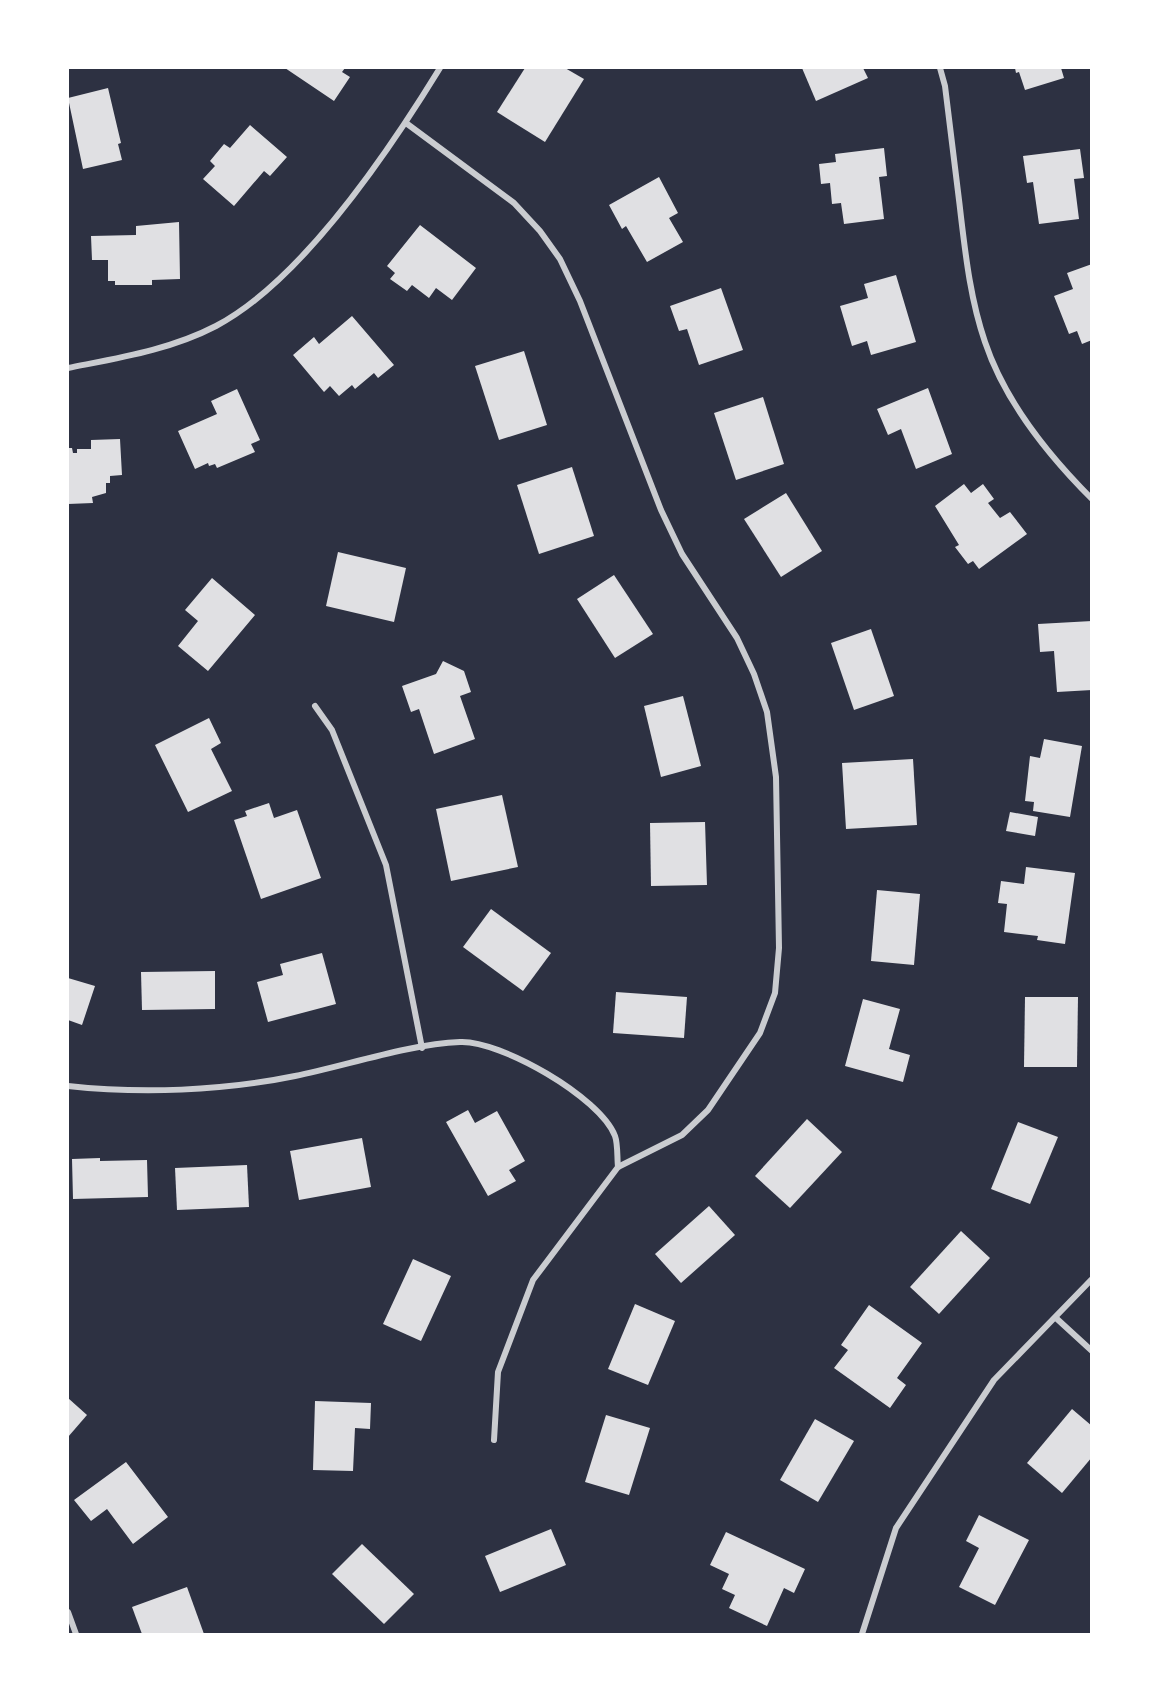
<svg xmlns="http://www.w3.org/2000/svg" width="1159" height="1702" font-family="'Source Serif 4',serif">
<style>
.building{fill:#e0e0e3}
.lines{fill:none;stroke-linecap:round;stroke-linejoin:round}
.minor{stroke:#caccd0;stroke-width:6}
</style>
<rect width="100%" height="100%" fill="#2d3142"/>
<!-- building -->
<g class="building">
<path d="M 285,68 L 345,68 L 342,72 L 350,77 L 334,101 Z"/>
<path d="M 525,68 L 565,68 L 584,79 L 545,142 L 497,112 Z"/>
<path d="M 802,68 L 863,68 L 868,78 L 816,101 Z"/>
<path d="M 1015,68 L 1061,68 L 1064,78 L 1025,90 L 1019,72 L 1016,73 Z"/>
<path d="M 108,88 L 121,143 L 118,144 L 122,160 L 83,169 L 68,98 Z"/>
<path d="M 250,125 L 287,157 L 270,176 L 264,171 L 234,206 L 203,179 L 215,166 L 210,161 L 224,144 L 230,148 Z"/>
<path d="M 884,148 L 887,176 L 879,177 L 884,219 L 844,224 L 841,203 L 832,204 L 830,183 L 821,184 L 819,164 L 836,162 L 835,154 Z"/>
<path d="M 1080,149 L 1084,178 L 1074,179 L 1079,219 L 1039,224 L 1033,182 L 1027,183 L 1023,156 Z"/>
<path d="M 659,177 L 678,213 L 669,218 L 683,242 L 647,262 L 626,226 L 622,229 L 609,205 Z"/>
<path d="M 179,222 L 180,279 L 152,280 L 152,285 L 115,285 L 115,281 L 108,281 L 108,260 L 92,260 L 91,236 L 136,235 L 136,226 Z"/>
<path d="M 420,225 L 476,268 L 452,300 L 436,288 L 429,298 L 412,285 L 407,291 L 390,279 L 395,273 L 387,266 Z"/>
<path d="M 1092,264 L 1092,340 L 1082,344 L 1077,331 L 1069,334 L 1054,296 L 1073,289 L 1067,273 Z"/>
<path d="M 896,275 L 916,342 L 871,355 L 867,341 L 852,346 L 840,306 L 868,298 L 864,284 Z"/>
<path d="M 721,288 L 743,350 L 699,365 L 687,329 L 679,331 L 670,306 Z"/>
<path d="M 352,316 L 394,365 L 378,378 L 374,373 L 355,389 L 352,385 L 339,396 L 330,386 L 324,392 L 293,355 L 314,337 L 319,344 Z"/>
<path d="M 524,351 L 547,425 L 499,440 L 475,366 Z"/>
<path d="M 928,388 L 952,454 L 916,469 L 901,429 L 888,435 L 877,409 Z"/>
<path d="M 237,389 L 260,440 L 251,444 L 255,452 L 217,468 L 215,464 L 209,466 L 208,463 L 195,469 L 178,431 L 217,414 L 211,401 Z"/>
<path d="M 763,397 L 784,464 L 736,480 L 714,413 Z"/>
<path d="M 120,439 L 122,475 L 110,476 L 110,483 L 106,483 L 106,493 L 92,497 L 93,503 L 68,504 L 68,448 L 72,448 L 73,453 L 77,453 L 77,449 L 91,449 L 91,440 Z"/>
<path d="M 572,467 L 594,536 L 539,554 L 517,485 Z"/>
<path d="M 964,484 L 971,493 L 983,484 L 994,499 L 988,503 L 1000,518 L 1010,512 L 1027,534 L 979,569 L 973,561 L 968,564 L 955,547 L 959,545 L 935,506 Z"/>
<path d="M 786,493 L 822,551 L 781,577 L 744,519 Z"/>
<path d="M 338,552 L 406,568 L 394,622 L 326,606 Z"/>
<path d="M 614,575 L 653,634 L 615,658 L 577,599 Z"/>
<path d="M 212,578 L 255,615 L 208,671 L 178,646 L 198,621 L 185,610 Z"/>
<path d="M 1092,621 L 1092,690 L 1057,692 L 1054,651 L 1040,652 L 1038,624 Z"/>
<path d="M 871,629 L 894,696 L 854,710 L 831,643 Z"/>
<path d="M 443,661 L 464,671 L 471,692 L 460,696 L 475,739 L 434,754 L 419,709 L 411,712 L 402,686 L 436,674 Z"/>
<path d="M 683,696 L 701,766 L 661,777 L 644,706 Z"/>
<path d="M 209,718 L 221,743 L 211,749 L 232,791 L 188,812 L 155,745 Z"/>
<path d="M 1044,739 L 1082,746 L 1070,817 L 1033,811 L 1034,802 L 1025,801 L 1030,756 L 1040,758 Z"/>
<path d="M 913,759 L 917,825 L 846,829 L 842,763 Z"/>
<path d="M 502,795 L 518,867 L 451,881 L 436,809 Z"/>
<path d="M 269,803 L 274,818 L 297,810 L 321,878 L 261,899 L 234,820 L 247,816 L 245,811 Z"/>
<path d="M 1010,812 L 1038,817 L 1035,836 L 1006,831 Z"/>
<path d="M 705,822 L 707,885 L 651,886 L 650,823 Z"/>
<path d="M 1026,867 L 1075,873 L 1065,944 L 1037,940 L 1038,936 L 1004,932 L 1007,904 L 998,903 L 1001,881 L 1024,884 Z"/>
<path d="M 877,890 L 920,894 L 914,965 L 871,961 Z"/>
<path d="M 491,909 L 551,953 L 523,991 L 463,947 Z"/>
<path d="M 322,953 L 336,1004 L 268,1022 L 257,982 L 283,975 L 280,964 Z"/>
<path d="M 215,971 L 215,1009 L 142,1010 L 141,972 Z"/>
<path d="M 68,978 L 95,986 L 82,1025 L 68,1020 Z"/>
<path d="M 616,992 L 687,997 L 684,1038 L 613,1033 Z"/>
<path d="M 1025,997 L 1078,997 L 1077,1067 L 1024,1067 Z"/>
<path d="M 863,999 L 900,1009 L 889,1049 L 910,1055 L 903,1082 L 845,1066 Z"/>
<path d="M 468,1110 L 475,1123 L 497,1111 L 525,1161 L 509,1170 L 516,1181 L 488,1196 L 446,1122 Z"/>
<path d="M 807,1119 L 842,1152 L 790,1208 L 755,1176 Z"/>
<path d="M 1018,1122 L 1058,1137 L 1030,1204 L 991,1189 Z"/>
<path d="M 362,1138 L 371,1187 L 299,1200 L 290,1151 Z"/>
<path d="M 100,1158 L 100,1161 L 147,1160 L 148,1197 L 73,1199 L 72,1159 Z"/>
<path d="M 247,1165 L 249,1207 L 177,1210 L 175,1168 Z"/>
<path d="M 709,1206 L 735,1235 L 681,1283 L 655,1254 Z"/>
<path d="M 961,1231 L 990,1258 L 939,1314 L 910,1287 Z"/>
<path d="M 413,1259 L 451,1276 L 421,1341 L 383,1324 Z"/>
<path d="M 635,1304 L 675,1321 L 648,1385 L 608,1369 Z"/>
<path d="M 869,1305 L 922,1343 L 897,1378 L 906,1385 L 890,1408 L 834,1368 L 848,1350 L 841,1345 Z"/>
<path d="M 68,1398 L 87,1415 L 68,1437 Z"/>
<path d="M 315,1401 L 371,1403 L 370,1429 L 355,1428 L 353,1471 L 313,1470 Z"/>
<path d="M 1072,1409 L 1092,1426 L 1092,1457 L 1062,1493 L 1027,1463 Z"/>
<path d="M 606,1415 L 650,1428 L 629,1495 L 585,1482 Z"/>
<path d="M 815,1419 L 854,1441 L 818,1502 L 780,1480 Z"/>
<path d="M 126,1462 L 168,1517 L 133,1544 L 107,1509 L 91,1521 L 74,1500 Z"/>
<path d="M 979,1515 L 1029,1540 L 995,1605 L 959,1587 L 979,1548 L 966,1541 Z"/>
<path d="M 551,1529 L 566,1565 L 500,1592 L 485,1556 Z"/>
<path d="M 726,1532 L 805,1569 L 794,1593 L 784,1588 L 767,1626 L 729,1608 L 735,1595 L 722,1589 L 729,1574 L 710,1565 Z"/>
<path d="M 362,1544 L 414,1594 L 384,1624 L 332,1574 Z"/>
<path d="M 187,1587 L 204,1634 L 142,1634 L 132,1607 Z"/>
</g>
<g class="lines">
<!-- minor -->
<g class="minor">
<path d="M 940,68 L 945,86 C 950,129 956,173 961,217 C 966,259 971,301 985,342 C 1005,402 1048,455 1092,499"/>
<path d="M 406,123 L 514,203 L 540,231 L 560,259 L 580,301 L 661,510 L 682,554 L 737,638 L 754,674 L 767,712 L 776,777 L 779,948 L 775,993 L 760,1033 L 708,1110 L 682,1135 L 618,1167 L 533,1280 L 498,1372 L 494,1440"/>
<path d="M 68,368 C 118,358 170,350 216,326 C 303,280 389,151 440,68"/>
<path d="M 315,706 L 332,730 L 386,865 L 422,1048"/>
<path d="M 68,1086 C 141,1094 222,1091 295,1076 C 345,1066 409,1044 460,1042 C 500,1040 600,1097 615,1136 C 618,1144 617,1158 618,1167"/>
<path d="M 1056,1318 L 1092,1351"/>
<path d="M 68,1612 L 76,1634"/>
<path d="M 862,1634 L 896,1528 L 994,1380 L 1092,1279"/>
</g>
</g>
<!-- border -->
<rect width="1159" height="1702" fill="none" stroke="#ffffff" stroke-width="138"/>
</svg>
